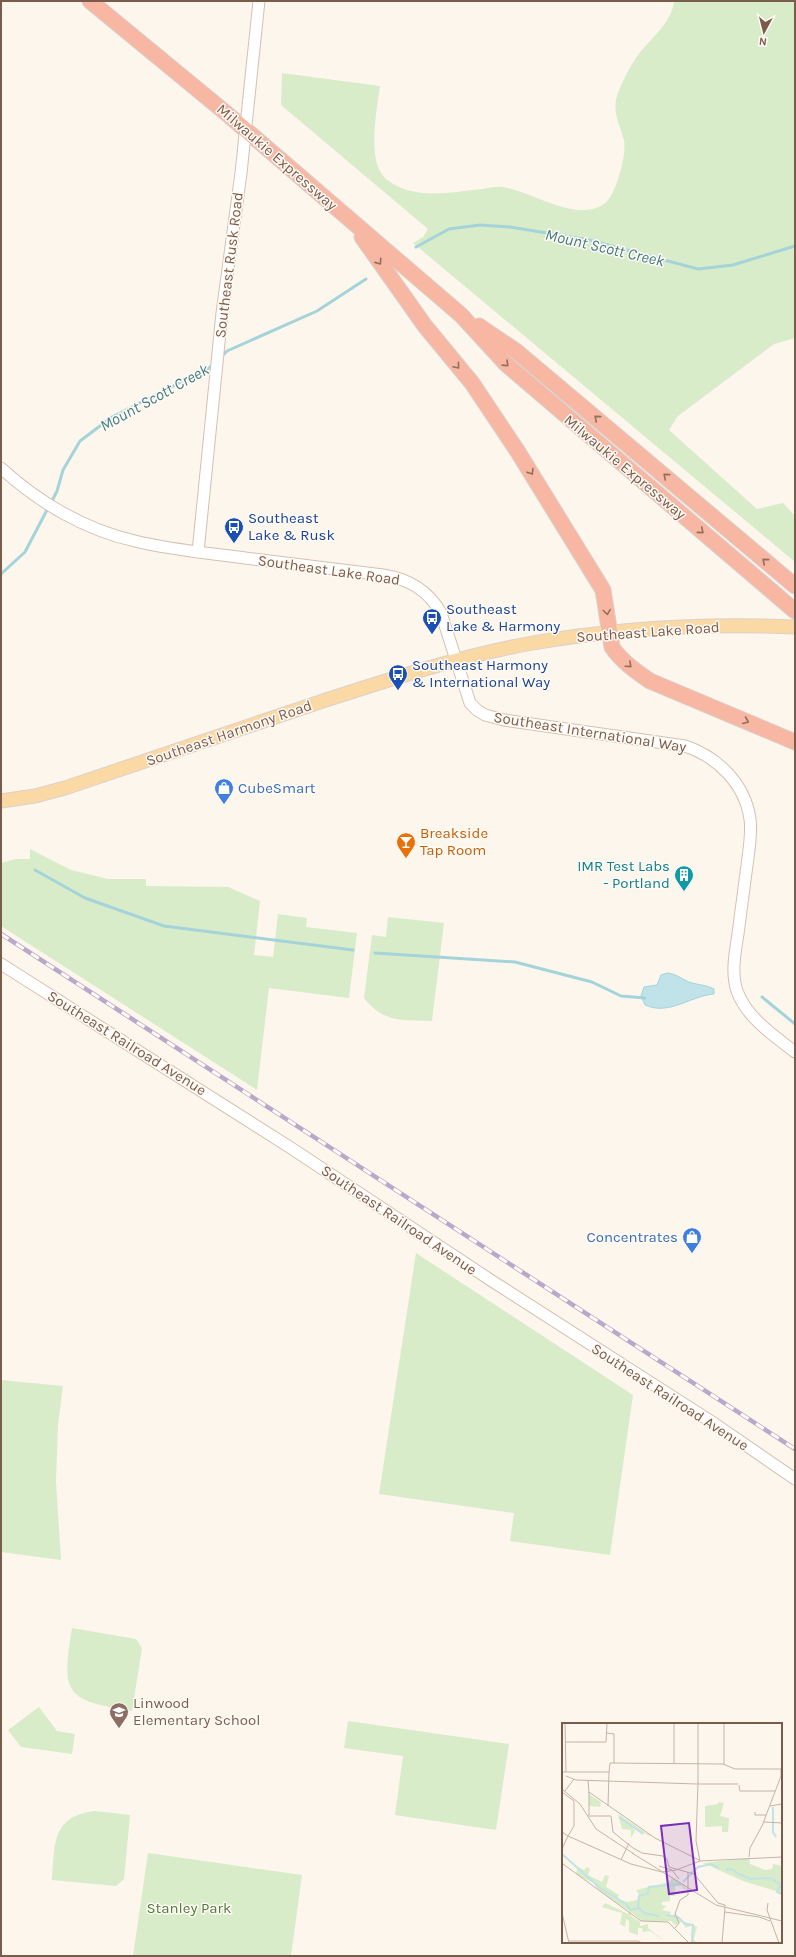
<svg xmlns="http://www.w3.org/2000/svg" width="796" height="1957" font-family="Karla,sans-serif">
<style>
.green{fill:#d8ecc9}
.water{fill:#bfe3e8;stroke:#a5d3da}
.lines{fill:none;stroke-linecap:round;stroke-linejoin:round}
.stream{stroke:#a5d3da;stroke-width:3}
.secondary-casing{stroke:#d6c0b0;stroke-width:13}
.primary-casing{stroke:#dad1cd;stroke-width:15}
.highway-casing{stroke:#dad1cd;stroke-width:17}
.secondary{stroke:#fff;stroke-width:11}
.primary{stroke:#fbd9a5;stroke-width:13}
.highway{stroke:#f7b7a3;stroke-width:15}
.rail-casing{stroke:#b9a8c9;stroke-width:4.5}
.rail{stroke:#fffaf3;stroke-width:3;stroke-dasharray:9;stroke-linecap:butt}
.oneway{stroke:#936e5e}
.labels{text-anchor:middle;stroke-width:3;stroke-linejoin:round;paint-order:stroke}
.street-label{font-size:15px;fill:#7a5c4d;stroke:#fffaf3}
.transit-label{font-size:15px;fill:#164399;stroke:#fffaf3;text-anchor:start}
.shop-label{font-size:15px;fill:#366cbe;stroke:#fffaf3;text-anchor:start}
.food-label{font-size:15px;fill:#c56008;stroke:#fffaf3;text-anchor:start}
.culture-label{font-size:15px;fill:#0d838f;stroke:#fffaf3;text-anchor:end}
.education-label{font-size:15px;fill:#785e54;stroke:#fffaf3;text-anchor:start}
.park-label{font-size:15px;fill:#537a41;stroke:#fffaf3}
.water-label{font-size:16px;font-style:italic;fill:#437c86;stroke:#fffaf3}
.inset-river{fill:none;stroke:#bfe3e8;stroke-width:2}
.inset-road{fill:none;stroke:#c5b3a7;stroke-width:1}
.view{fill:#7b2cbf;fill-opacity:0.15;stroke:#7b2cbf;stroke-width:2}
.inset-edge{fill:none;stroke:#7a5c4d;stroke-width:2}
</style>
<rect width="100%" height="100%" fill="#fdf6ec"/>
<!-- green -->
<g class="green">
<path d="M 674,1 L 795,1 L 795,338 L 774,344 L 678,416 L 669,430 L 757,509 L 783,503 L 795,516 L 795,562 L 413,243 L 423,237 L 428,229 L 281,105 L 282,73 L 380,86 C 377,109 366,162 386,179 C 413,201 451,192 482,189 C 489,188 497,186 503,187 C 533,192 576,223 604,204 C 616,196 627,154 624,140 C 620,125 612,112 617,96 C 621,84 629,68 636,58 C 648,40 672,24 674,1 Z"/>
<path d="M 30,849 L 71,870 L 108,879 L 146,879 L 146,886 L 228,887 L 260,901 L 254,955 L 273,957 L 278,914 L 307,918 L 306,927 L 357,933 L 349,998 L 269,988 L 257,1090 L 1,926 L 1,863 L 16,859 L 30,859 Z"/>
<path d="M 388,917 L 444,923 L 432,1021 C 402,1020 384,1023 364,998 L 372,935 L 386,937 Z"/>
<path d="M 416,1253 L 633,1395 L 610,1555 L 510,1541 L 514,1513 L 379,1494 Z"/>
<path d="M 1,1380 L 63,1386 L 58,1425 L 56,1481 L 61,1560 L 1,1552 Z"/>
<path d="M 72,1628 L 136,1639 L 142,1648 L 132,1711 C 65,1700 61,1695 72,1628 Z"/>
<path d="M 39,1707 L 57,1731 L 75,1734 L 72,1754 L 21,1747 L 8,1730 Z"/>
<path d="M 348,1721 L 509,1744 L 496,1830 L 395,1815 L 403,1756 L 344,1748 Z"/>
<path d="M 95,1811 L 130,1815 L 124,1879 L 116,1886 L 52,1880 C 55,1845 51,1816 95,1811 Z"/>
<path d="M 148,1853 L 302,1875 L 291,1956 L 133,1956 Z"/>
</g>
<!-- water -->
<path class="water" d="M 667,973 C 678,974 682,980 692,983 C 700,985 706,985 714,989 L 714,994 C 690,996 669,1016 645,1005 L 641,996 L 644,987 L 657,985 L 661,975 Z"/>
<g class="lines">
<!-- stream -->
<g class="stream">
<path d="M 416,247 L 449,229 L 480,225 L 510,227 L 589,240 L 698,269 L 733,265 L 795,246"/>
<path d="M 221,357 L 227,351 L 317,311 L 366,279"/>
<path d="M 51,503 L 57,491 L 63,470 L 80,441 L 112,417 L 209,368 L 214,363"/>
<path d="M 1,574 L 25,552 L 48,508"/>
<path d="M 35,870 L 85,898 L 164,926 L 353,950"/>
<path d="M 375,953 L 515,962 L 592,982 L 621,996 L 645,998"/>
<path d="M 762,997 L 795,1024"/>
</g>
<defs>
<g id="secondary">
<path d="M 1,468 C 38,502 85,530 135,541 C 171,550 208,553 245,558 C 291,564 337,569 383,575 C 409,579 428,590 441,613 L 470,703 L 477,710 L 485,715 L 504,720 L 685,746 C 718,757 745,784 750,819 C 752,834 749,850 747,865 C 744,888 741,911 738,934 C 735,953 731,973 737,991 C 747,1018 773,1035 795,1052"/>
<path d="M 198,552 L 222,313 L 241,173 L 259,1"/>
<path d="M 1,964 L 291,1148 L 492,1281 L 715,1424 L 795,1479"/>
</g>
<path id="primary" d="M 1,801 L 35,796 L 65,788 C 150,759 235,730 320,702 C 388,680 457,657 527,644 C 615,628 706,623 795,627"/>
<g id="highway">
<path d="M 90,1 L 226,113 L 461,315 L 506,364 L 795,611"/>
<path d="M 362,237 L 425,326 L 472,383 L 518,452 L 603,590 L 612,647 C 621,661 637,672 650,681 L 795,742"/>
<path d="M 479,326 L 516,351 L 795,586"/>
</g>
</defs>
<!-- secondary casing -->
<use href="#secondary" class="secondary-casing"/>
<!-- primary casing -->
<use href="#primary" class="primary-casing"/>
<!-- highway casing -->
<use href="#highway" class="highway-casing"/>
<!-- secondary -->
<use href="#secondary" class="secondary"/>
<!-- primary -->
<use href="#primary" class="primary"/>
<!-- highway -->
<use href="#highway" class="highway"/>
<defs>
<path id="rail" d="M 1,934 L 795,1449"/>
</defs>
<!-- rail casing -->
<use href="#rail" class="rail-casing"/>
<!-- rail -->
<use href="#rail" class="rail"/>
</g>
<!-- one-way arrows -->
<defs><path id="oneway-chevron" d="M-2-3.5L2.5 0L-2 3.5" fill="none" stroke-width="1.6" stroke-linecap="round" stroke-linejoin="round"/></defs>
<g class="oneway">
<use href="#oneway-chevron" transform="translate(379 262) rotate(55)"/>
<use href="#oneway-chevron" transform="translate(506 364) rotate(44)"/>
<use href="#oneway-chevron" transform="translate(457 366) rotate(50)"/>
<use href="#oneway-chevron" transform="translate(597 418) rotate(-140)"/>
<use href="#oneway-chevron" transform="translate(531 472) rotate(58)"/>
<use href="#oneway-chevron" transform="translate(666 476) rotate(-140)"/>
<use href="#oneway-chevron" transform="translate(701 531) rotate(40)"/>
<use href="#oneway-chevron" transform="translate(765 561) rotate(-140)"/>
<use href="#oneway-chevron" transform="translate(607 612) rotate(82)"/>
<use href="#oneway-chevron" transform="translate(629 665) rotate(42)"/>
<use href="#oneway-chevron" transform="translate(746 721) rotate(23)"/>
</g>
<!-- icons -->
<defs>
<symbol id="bus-pin" viewBox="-11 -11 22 30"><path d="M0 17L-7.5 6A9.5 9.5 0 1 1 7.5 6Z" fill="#1a4fb4" stroke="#fffaf3"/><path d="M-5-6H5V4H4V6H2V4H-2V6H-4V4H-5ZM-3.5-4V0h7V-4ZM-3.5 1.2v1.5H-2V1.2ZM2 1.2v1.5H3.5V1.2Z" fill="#fff"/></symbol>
<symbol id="shop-pin" viewBox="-11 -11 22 30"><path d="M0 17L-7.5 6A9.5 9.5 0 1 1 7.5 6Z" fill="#3f7fe0" stroke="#fffaf3"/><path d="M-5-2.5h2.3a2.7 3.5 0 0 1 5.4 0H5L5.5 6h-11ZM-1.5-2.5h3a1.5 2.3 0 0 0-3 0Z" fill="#fff"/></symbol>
<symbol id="bar-pin" viewBox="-11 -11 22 30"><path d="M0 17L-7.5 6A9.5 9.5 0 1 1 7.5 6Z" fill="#e8710a" stroke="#fffaf3"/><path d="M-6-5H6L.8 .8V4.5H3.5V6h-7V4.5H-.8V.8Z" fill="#fff"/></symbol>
<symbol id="building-pin" viewBox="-11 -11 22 30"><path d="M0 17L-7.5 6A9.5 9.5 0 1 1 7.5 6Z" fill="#0f9aa8" stroke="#fffaf3"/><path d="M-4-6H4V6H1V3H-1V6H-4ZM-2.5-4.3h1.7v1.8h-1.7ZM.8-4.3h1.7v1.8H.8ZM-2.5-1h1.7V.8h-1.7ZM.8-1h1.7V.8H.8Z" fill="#fff"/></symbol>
<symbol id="school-pin" viewBox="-11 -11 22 30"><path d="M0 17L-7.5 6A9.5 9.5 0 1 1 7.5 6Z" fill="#8d6e63" stroke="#fffaf3"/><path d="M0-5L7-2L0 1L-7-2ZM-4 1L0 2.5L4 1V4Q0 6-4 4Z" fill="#fff"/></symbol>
</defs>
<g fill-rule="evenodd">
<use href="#bus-pin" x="223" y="516" width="22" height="30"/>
<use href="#bus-pin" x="421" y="607" width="22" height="30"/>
<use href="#bus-pin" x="387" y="663" width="22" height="30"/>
<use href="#shop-pin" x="213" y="777" width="22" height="30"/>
<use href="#bar-pin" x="395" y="831" width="22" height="30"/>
<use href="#building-pin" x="673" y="864" width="22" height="30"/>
<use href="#shop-pin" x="681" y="1226" width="22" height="30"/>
<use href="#school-pin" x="108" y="1701" width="22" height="30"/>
</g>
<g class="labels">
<!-- street labels -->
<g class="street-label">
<text transform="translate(277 157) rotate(41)" y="5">Milwaukie Expressway</text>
<text transform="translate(229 265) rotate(-83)" y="5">Southeast Rusk Road</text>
<text transform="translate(625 467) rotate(40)" y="5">Milwaukie Expressway</text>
<text transform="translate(329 570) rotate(8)" y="5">Southeast Lake Road</text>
<text transform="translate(648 632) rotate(-4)" y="5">Southeast Lake Road</text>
<text transform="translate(590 732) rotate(9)" y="5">Southeast International Way</text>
<text transform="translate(229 733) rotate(-19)" y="5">Southeast Harmony Road</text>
<text transform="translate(127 1043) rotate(32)" y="5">Southeast Railroad Avenue</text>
<text transform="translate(399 1220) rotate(34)" y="5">Southeast Railroad Avenue</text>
<text transform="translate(670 1397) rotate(33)" y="5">Southeast Railroad Avenue</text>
</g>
<!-- transit labels -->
<g class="transit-label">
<text x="248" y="523">Southeast<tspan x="248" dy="17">Lake &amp; Rusk</tspan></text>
<text x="446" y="614">Southeast<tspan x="446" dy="17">Lake &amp; Harmony</tspan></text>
<text x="412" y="670">Southeast Harmony<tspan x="412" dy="17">&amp; International Way</tspan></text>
</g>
<!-- shop labels -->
<g class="shop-label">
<text x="238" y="793">CubeSmart</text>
<text x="678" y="1242" text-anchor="end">Concentrates</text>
</g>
<!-- food labels -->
<g class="food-label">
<text x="420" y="838">Breakside<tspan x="420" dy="17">Tap Room</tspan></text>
</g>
<!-- culture labels -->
<g class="culture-label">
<text x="670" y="871">IMR Test Labs<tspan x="670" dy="17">- Portland</tspan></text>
</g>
<!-- education labels -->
<g class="education-label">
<text x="133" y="1708">Linwood<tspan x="133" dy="17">Elementary School</tspan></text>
</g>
<!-- park labels -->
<g class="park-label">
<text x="189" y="1913">Stanley Park</text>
</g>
<!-- water labels -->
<g class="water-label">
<text transform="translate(605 247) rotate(13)" y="6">Mount Scott Creek</text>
<text transform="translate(154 397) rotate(-29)" y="6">Mount Scott Creek</text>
</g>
</g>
<!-- overview -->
<g transform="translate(562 1723)">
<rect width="220" height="220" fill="#fdf6ec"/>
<path d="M 27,71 L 39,79 L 38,84 L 27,83 ZM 156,79 L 162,80 L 158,93 L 167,95 L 166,109 L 160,109 L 160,103 L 143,104 L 143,83 L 156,81 ZM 56,91 L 89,113 L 89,114 L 70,104 L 73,108 L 69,115 L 69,107 L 60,106 ZM 187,135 L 188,141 L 203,147 L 210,146 L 211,141 L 220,143 L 220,170 L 181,158 L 141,140 ZM 16,144 L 22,147 L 25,144 L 28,146 L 26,152 L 40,159 L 43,152 L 47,153 L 44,164 L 57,172 L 55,176 L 65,179 L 75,177 L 77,172 L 74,167 L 107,159 L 110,155 L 103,150 L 120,161 L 125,166 L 121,166 L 120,163 L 113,163 L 113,173 L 108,173 L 108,178 L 100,179 L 100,182 L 104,183 L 100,187 L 109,189 L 107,193 L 114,191 L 119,197 L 135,204 L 132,216 L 134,220 L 129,219 L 130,202 L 124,205 L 120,199 L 113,202 L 109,198 L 80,198 L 69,189 L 69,193 L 78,199 L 78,203 L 86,201 L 86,205 L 105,220 L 88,208 L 81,209 L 80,205 L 76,205 L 76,212 L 67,209 L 67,198 L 64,196 L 63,204 L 58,201 L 60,190 L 40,184 L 43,180 L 66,191 L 67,188 L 39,169 L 33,163 L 34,161 L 18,154 L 14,150 Z" fill="#d8ecc9"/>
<path class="inset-river" d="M 211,84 L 211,109 L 214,114M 57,94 L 81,111M 0,131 L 38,165 L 64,181 L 68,187 L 77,185 L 82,190 L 97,193M 164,147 L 170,146 L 176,151 L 189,156 L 209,155M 210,156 L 219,162 L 215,169 L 220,171M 121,159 L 136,144 L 149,141 L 157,145M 76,185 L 77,173 L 85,171 L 87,164 L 119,161M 104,192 L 116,194 L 123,201 L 131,202 L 130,219 L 132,220"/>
<path class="inset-road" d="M 3,0 L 4,49M 112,0 L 112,40M 162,0 L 162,41M 45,10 L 52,11 L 52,40M 3,19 L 44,19 L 45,0M 0,49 L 47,49 L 48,40 L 161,41 L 173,46 L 220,46M 4,53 L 14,57 L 135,61M 26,57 L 27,70M 136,59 L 134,118 L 138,138M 136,60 L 136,0M 136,61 L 176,61M 177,62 L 178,68 L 213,68M 0,66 L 18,81 L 34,106 L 72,131M 3,68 L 12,56M 0,69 L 12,78 L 12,103 L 6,113 L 0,109M 27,69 L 93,115 L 137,137M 27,69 L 27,92M 46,83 L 47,49M 208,83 L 220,81M 193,89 L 193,92 L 204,92M 26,93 L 49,93 L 51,109 L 71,125 L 80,130 L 101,133 L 105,136 L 107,144 L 132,151 L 156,180 L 163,182 L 163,184M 202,99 L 220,100M 0,126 L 6,113 L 69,141 L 100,149 L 114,147 L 138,138 L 220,134M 70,130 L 154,182 L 220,198M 187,134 L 188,125 L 200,103 L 219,53 L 219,46M 59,137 L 67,120M 1,141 L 79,198 L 106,199 L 127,220M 97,143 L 110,147 L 117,156M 206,180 L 205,187 L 217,220M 163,189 L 197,194 L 208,198M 0,190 L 7,220M 113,205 L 117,200 L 113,191 L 118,177 L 126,172 L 126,149M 7,218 L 76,218 L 80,220M 160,220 L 163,184"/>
<path class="view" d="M 127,100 L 135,167 L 107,171 L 99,103 Z"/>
<rect width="220" height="220" class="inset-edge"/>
</g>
<!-- border -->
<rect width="796" height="1957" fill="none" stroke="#7a5c4d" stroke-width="4"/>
<!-- north arrow -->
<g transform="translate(764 32) rotate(187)" stroke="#fffaf3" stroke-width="3" paint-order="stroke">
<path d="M0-3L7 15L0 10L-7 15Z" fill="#7a5c4d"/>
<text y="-6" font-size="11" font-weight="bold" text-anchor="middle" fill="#7a5c4d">N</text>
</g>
</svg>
